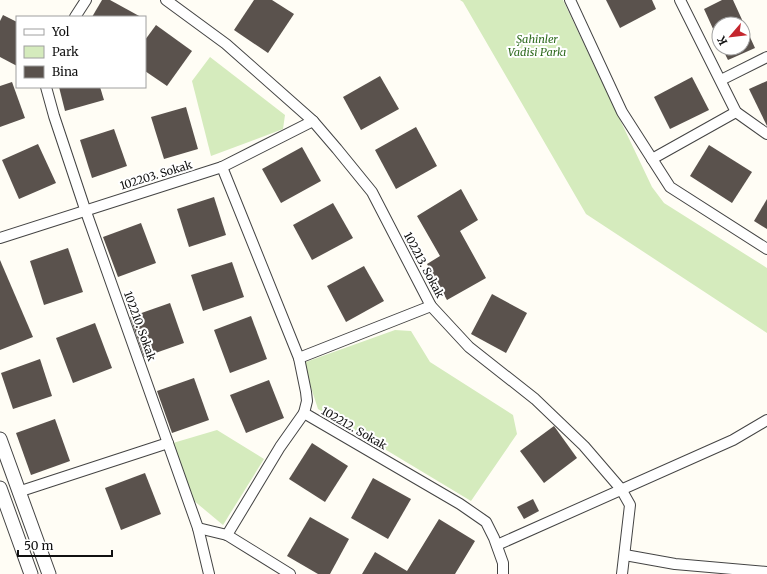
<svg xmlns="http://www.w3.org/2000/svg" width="767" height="574" font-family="Merriweather,serif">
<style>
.green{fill:#d5ebbd}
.building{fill:#5a524d}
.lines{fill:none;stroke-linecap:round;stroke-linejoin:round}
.minor-casing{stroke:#444;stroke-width:12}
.tertiary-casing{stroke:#444;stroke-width:15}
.minor{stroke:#fff;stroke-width:10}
.tertiary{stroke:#fff;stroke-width:13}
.labels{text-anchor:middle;stroke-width:4;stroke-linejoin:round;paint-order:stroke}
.park-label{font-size:11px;font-style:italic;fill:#2f6b1f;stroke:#fff}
.street-label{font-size:11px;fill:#111;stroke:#fff}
</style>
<rect width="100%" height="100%" fill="#fffdf5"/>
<!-- green -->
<g class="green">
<path d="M 460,0 L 563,0 L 652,187 L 664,203 L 767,268 L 767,333 L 586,214 L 463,2 Z"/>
<path d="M 210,57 L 285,115 L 283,129 L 211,156 L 192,81 Z"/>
<path d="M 395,330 L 411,331 L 430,362 L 513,415 L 517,434 L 471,501 L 318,409 L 303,363 Z"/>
<path d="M 217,430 L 264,459 L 223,525 L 193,500 L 173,443 Z"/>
</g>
<!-- building -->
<g class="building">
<path d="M 102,0 L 110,0 L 141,17 L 92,17 Z"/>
<path d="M 254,0 L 272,0 L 294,14 L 268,53 L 234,30 Z"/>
<path d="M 606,0 L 652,0 L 656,9 L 620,28 Z"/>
<path d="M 722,0 L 733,0 L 755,48 L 728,60 L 722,48 L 743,48 L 743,24 L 719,24 L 719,42 L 704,9 Z"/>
<path d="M 3,15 L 17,22 L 17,66 L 0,57 L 0,21 Z"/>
<path d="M 156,25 L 192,51 L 167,86 L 145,71 L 145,40 Z"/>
<path d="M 380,76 L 399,109 L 361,130 L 343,97 Z"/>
<path d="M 692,77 L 709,110 L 670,129 L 654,97 Z"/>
<path d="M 767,81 L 767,126 L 749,89 Z"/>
<path d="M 12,82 L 25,118 L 0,127 L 0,86 Z"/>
<path d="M 59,87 L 100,87 L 104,100 L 65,111 Z"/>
<path d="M 186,107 L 198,149 L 164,159 L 151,117 Z"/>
<path d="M 416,127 L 437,166 L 396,189 L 375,150 Z"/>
<path d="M 114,129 L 127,166 L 92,178 L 80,140 Z"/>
<path d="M 38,144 L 56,183 L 19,199 L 2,160 Z"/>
<path d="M 709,145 L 752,172 L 732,203 L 690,176 Z"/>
<path d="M 302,147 L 321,181 L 281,203 L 262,169 Z"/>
<path d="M 461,189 L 478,220 L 460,231 L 486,278 L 447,300 L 427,264 L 440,256 L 417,216 Z"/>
<path d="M 214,197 L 226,235 L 189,247 L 177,209 Z"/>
<path d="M 767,199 L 767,229 L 754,221 Z"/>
<path d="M 333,203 L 353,238 L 312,260 L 293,225 Z"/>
<path d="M 141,223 L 156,263 L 118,277 L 103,237 Z"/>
<path d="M 68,248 L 83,292 L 44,305 L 30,261 Z"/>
<path d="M 0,260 L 33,337 L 0,350 Z"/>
<path d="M 232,262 L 244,297 L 203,311 L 191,275 Z"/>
<path d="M 364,266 L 384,301 L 346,322 L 327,286 Z"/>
<path d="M 492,294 L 527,313 L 506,353 L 471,334 Z"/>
<path d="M 170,303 L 184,343 L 144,357 L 130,317 Z"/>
<path d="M 251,316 L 267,359 L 230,373 L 214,330 Z"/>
<path d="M 95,323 L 112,368 L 73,383 L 56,338 Z"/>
<path d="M 40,359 L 52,396 L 13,409 L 1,373 Z"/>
<path d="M 194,378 L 209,420 L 172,433 L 157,391 Z"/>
<path d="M 269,380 L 284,418 L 246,433 L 230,395 Z"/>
<path d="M 55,419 L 70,461 L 31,475 L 16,433 Z"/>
<path d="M 554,426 L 577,458 L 544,483 L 520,451 Z"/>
<path d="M 312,443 L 348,466 L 325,502 L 289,479 Z"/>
<path d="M 145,473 L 161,514 L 121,530 L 105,488 Z"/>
<path d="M 373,478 L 411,499 L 388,539 L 351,518 Z"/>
<path d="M 533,499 L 539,511 L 524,519 L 517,507 Z"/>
<path d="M 310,517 L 349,539 L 330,574 L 318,574 L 287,556 Z"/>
<path d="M 439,519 L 475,541 L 455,574 L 362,574 L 375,552 L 407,571 Z"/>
</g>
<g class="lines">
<defs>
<g id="minor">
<path d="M 166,0 L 226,44 L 313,121 L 337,149 L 372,192 L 431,306 L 469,347 L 535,399 L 584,446 L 621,489 L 630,505 L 622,574"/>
<path d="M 570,0 L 622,112 L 670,187 L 767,249"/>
<path d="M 680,0 L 736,112 L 767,134"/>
<path d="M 75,17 L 86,0"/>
<path d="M 721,80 L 767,57"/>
<path d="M 46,87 L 54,116 L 85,209 L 198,528 L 209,574"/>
<path d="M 652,159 L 736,112"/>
<path d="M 222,167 L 299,358 L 306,392 L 307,401 L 304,413 L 460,504 L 486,522 L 494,538 L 503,563 L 503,574"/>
<path d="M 0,238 L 222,167 L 313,121"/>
<path d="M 299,358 L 431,306"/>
<path d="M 18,492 L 168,443"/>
<path d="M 198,528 L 227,535 L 290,574"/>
<path d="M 227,535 L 280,447 L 304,413"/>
<path d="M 497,545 L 733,440 L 767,420"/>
<path d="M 625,555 L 675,564 L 767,572"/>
</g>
<g id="tertiary">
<path d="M 0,439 L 49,574"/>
<path d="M 0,488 L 31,574"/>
</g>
</defs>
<!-- minor casing -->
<use href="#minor" class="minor-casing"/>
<!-- tertiary casing -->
<use href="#tertiary" class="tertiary-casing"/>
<!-- minor -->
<use href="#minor" class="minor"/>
<!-- tertiary -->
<use href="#tertiary" class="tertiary"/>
</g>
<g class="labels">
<!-- park labels -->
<g class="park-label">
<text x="537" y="43">Şahinler<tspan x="537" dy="13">Vadisi Parkı</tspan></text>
</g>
<!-- street labels -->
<g class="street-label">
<text transform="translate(156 175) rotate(-17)" y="4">102203. Sokak</text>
<text transform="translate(424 265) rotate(62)" y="4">102213. Sokak</text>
<text transform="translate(140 326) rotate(70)" y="4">102210. Sokak</text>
<text transform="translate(354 428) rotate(30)" y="4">102212. Sokak</text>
</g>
</g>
<!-- legend -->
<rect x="16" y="16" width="130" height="72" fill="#ffffff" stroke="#a0a0a0"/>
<rect x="24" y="29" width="20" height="6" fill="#ffffff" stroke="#a0a0a0"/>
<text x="52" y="36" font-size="12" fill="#111111">Yol</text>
<rect x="24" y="46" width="20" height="12" fill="#d5ebbd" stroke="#a0a0a0"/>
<text x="52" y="56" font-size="12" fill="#111111">Park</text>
<rect x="24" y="66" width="20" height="12" fill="#5a524d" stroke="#a0a0a0"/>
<text x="52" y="76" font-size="12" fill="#111111">Bina</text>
<!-- north arrow -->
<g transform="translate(731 36) rotate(242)"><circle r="19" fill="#ffffff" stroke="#a0a0a0"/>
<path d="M0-3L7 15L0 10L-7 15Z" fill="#c4262e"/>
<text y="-6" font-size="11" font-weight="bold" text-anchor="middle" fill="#111111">K</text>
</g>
<!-- scale -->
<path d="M18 550v6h94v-6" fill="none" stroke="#111111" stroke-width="2"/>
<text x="24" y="550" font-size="12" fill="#111111" stroke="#ffffff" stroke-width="3" paint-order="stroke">50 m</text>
</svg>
